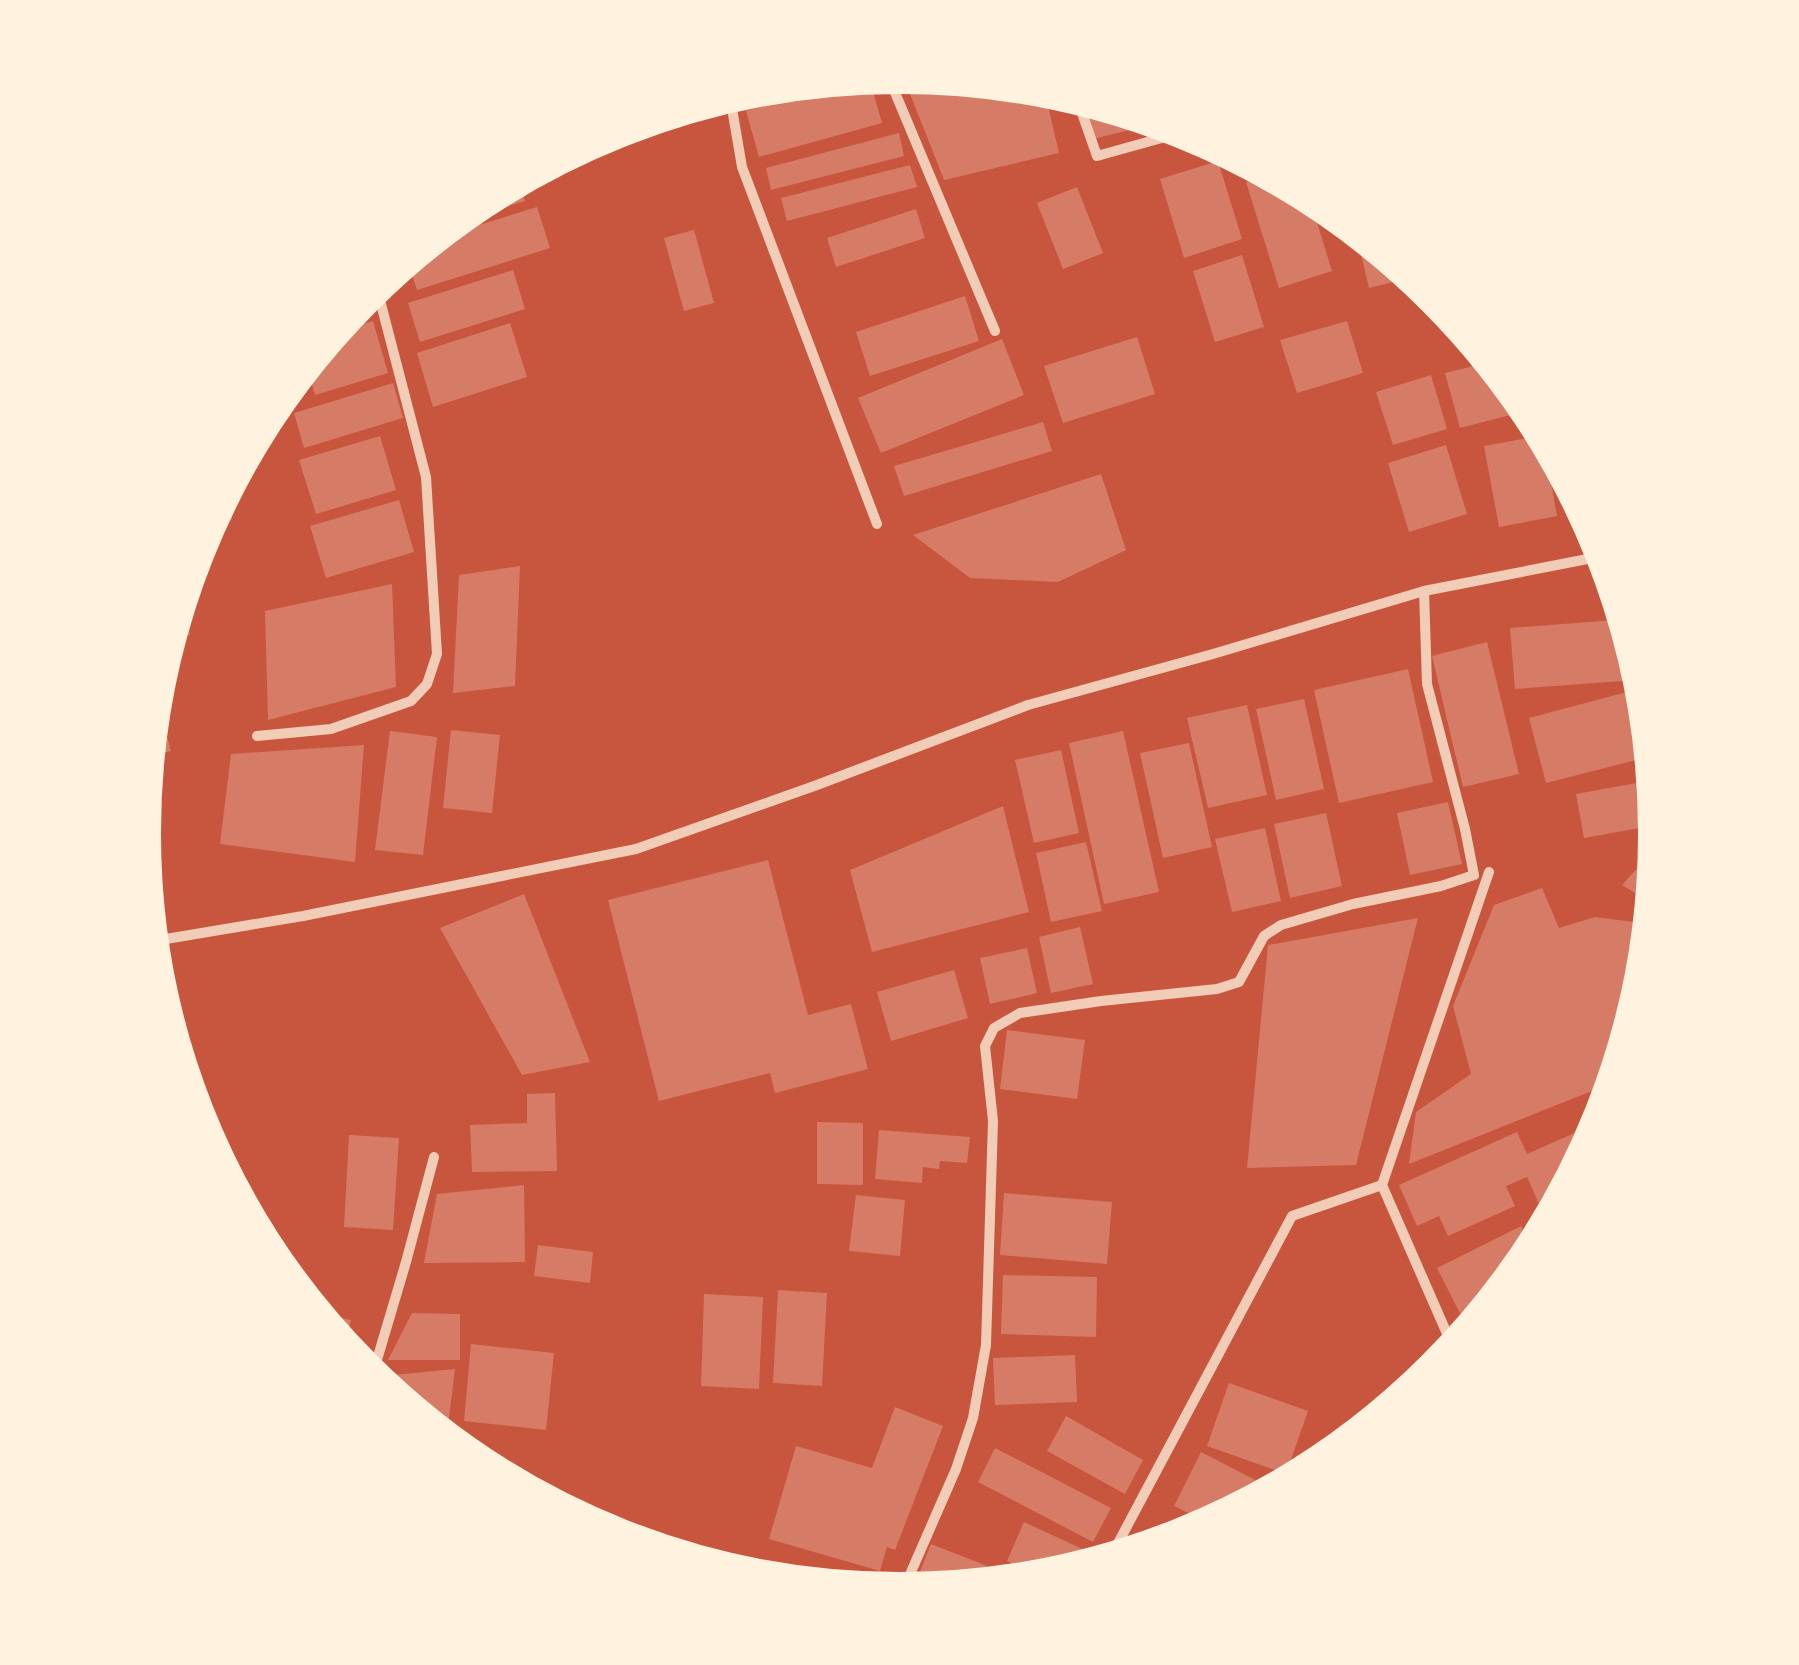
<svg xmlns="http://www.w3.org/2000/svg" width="1799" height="1665" font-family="Lora,serif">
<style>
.building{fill:#d67c66}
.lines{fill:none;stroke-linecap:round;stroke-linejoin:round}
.minor{stroke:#f1ccb7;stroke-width:10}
.rim{fill:none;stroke:#fff3e0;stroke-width:12}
</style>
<rect width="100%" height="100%" fill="#c8553d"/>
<!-- building -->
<g class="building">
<path d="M 869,77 L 882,123 L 759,157 L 746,111 Z"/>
<path d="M 971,77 L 1043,84 L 1059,153 L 944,180 L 909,91 Z"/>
<path d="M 1083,95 L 1166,121 L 1093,139 Z"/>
<path d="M 899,133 L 904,156 L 771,190 L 766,168 Z"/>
<path d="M 1218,161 L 1242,239 L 1184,258 L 1160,179 Z"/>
<path d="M 910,165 L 917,187 L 787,221 L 781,198 Z"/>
<path d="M 1275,173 L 1307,190 L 1332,271 L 1279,288 L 1246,182 Z"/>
<path d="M 518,176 L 525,201 L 441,227 L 476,198 Z"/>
<path d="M 1077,187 L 1103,253 L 1063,269 L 1037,203 Z"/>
<path d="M 537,207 L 550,248 L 417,290 L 406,256 L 421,243 Z"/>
<path d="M 916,209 L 925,238 L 836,267 L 827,238 Z"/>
<path d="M 694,230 L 714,303 L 684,311 L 664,238 Z"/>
<path d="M 1380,245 L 1415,274 L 1418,276 L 1369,288 L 1360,250 Z"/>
<path d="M 1242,255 L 1264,327 L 1215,342 L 1193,271 Z"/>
<path d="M 513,270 L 525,309 L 420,342 L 408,303 Z"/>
<path d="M 364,290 L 367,301 L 349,307 L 361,293 Z"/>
<path d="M 965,296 L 979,341 L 870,376 L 856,332 Z"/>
<path d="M 373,321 L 388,373 L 315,395 L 305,361 L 326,335 Z"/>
<path d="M 1347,321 L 1363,373 L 1297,393 L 1280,340 Z"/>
<path d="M 510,323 L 527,377 L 433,407 L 417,353 Z"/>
<path d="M 1137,337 L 1155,394 L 1063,423 L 1044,366 Z"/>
<path d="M 1002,339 L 1024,395 L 881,453 L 858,398 Z"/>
<path d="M 1494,361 L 1534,409 L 1460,428 L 1445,373 Z"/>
<path d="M 1431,375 L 1447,429 L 1393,445 L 1376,392 Z"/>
<path d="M 393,383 L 403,418 L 304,448 L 294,413 Z"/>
<path d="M 1043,422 L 1052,451 L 904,496 L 894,466 Z"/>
<path d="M 1543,435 L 1557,516 L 1499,527 L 1484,446 Z"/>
<path d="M 380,436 L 396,490 L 316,514 L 299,460 Z"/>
<path d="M 1446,445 L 1467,514 L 1409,532 L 1388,463 Z"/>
<path d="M 1101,474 L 1126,550 L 1058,582 L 970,578 L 913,535 Z"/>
<path d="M 225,484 L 232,519 L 203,525 L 218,499 Z"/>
<path d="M 399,500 L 414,552 L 326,578 L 310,526 Z"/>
<path d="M 520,566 L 515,686 L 453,693 L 459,575 Z"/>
<path d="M 392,584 L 396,687 L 268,720 L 265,611 Z"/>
<path d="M 181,587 L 190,635 L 165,640 Z"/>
<path d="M 1628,619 L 1633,635 L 1636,680 L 1515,689 L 1510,628 Z"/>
<path d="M 1487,642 L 1519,774 L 1463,787 L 1432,656 Z"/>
<path d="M 1408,669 L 1433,782 L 1339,803 L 1314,690 Z"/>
<path d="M 155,692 L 171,751 L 144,758 L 151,693 Z"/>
<path d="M 1627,692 L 1644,758 L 1546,783 L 1529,718 Z"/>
<path d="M 1304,699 L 1324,789 L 1276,800 L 1256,709 Z"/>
<path d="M 1247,705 L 1267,795 L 1208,808 L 1187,718 Z"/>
<path d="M 451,730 L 500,735 L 492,813 L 443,808 Z"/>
<path d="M 390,731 L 437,737 L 423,855 L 375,850 Z"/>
<path d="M 1123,731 L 1159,892 L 1104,904 L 1069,743 Z"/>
<path d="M 1189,743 L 1212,847 L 1163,858 L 1140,753 Z"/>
<path d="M 364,745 L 355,862 L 220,844 L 231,754 Z"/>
<path d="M 1061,750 L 1079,833 L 1034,843 L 1015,760 Z"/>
<path d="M 1642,782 L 1651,826 L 1584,838 L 1576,794 Z"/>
<path d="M 1448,802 L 1462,864 L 1410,875 L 1397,813 Z"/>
<path d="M 1003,806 L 1029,912 L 872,952 L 850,870 Z"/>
<path d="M 1326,813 L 1342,886 L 1290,898 L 1274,824 Z"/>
<path d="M 1265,828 L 1281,901 L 1232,912 L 1215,839 Z"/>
<path d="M 1086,842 L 1102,911 L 1051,922 L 1036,853 Z"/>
<path d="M 1661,842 L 1655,901 L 1650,902 L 1622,885 Z"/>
<path d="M 768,860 L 808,1015 L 851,1004 L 868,1069 L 775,1093 L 770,1073 L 659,1101 L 608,900 Z"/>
<path d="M 1542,888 L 1559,928 L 1595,917 L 1634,922 L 1652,931 L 1647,982 L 1617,1081 L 1409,1164 L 1416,1112 L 1471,1074 L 1453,1006 L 1494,905 Z"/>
<path d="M 524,894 L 590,1062 L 522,1075 L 440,928 Z"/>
<path d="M 1418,918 L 1356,1165 L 1247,1168 L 1268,945 Z"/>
<path d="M 1080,927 L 1093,984 L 1051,993 L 1039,937 Z"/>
<path d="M 1027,948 L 1037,993 L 990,1004 L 980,958 Z"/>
<path d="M 954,970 L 968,1018 L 891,1041 L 877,992 Z"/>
<path d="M 1007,1030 L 1085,1040 L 1077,1099 L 1000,1089 Z"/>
<path d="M 555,1093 L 557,1171 L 472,1172 L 470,1125 L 527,1123 L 527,1094 Z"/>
<path d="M 1606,1119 L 1560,1206 L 1543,1213 L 1527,1177 L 1506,1186 L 1515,1206 L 1448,1236 L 1439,1216 L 1417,1226 L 1399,1185 L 1517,1132 L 1527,1154 Z"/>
<path d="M 817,1122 L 863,1123 L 863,1185 L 817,1184 Z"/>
<path d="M 879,1130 L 970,1137 L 967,1163 L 940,1161 L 939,1169 L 923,1167 L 922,1183 L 875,1179 Z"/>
<path d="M 349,1135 L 399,1138 L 393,1230 L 344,1227 Z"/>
<path d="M 524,1185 L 525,1262 L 424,1263 L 437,1194 Z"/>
<path d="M 1004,1193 L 1112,1202 L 1107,1264 L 1000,1255 Z"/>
<path d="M 856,1195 L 905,1200 L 900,1256 L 849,1251 Z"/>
<path d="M 1521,1226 L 1535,1253 L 1470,1333 L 1437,1268 Z"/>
<path d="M 538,1245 L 593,1252 L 590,1283 L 534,1276 Z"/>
<path d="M 1003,1275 L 1097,1277 L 1096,1337 L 1001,1334 Z"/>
<path d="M 778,1290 L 827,1293 L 822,1386 L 773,1383 Z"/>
<path d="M 704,1294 L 763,1297 L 759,1389 L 701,1386 Z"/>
<path d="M 311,1312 L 351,1320 L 344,1352 L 312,1313 Z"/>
<path d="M 412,1313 L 460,1314 L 460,1360 L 388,1360 Z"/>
<path d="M 471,1344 L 554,1353 L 546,1430 L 464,1421 Z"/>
<path d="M 1075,1355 L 1077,1402 L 995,1405 L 993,1358 Z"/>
<path d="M 455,1369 L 446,1442 L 381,1389 L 383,1376 Z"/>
<path d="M 1229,1383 L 1308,1411 L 1286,1474 L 1207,1446 Z"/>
<path d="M 895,1407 L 943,1426 L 895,1550 L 887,1547 L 880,1571 L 769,1539 L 796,1446 L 872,1468 Z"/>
<path d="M 1066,1416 L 1143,1460 L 1125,1494 L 1047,1451 Z"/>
<path d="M 1368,1428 L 1323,1467 L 1311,1473 L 1304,1458 Z"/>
<path d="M 995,1448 L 1111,1508 L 1093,1542 L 978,1482 Z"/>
<path d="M 1201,1452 L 1271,1488 L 1267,1496 L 1213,1525 L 1174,1506 Z"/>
<path d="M 571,1517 L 595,1520 L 594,1530 L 571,1518 Z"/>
<path d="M 1024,1522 L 1091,1553 L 1084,1570 L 1049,1580 L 1007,1561 Z"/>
<path d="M 931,1544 L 1028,1582 L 951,1590 L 918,1577 Z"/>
</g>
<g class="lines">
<!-- minor -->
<g class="minor">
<path d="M 886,71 L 995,331"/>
<path d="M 729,91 L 742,167 L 877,524"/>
<path d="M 1075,93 L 1097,156 L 1194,129"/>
<path d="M 257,736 L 331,729 L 411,701 L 427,684 L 437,654 L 426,477 L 375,281"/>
<path d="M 148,942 L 303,916 L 636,849 L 817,785 L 1028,705 L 1213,654 L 1424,591 L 1608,555"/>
<path d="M 1382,1185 L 1489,872"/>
<path d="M 371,1380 L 406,1262 L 434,1157"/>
<path d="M 1108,1562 L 1292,1216 L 1382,1185 L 1455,1352"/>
<path d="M 901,1595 L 956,1469 L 973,1418 L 986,1345 L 993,1121 L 985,1046 L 994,1028 L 1020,1013 L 1101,1001 L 1217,989 L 1239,982 L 1264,936 L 1281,925 L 1353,904 L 1441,886 L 1474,875 L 1465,829 L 1427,684 L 1424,591"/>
</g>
</g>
<!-- crop -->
<path d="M0 0H1799V1665H0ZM899 88H900A744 744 0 0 1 1644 832V834A744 744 0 0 1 900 1578H899A744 744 0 0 1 155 834V832A744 744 0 0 1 899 88Z" fill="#fff3e0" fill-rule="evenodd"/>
<path class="rim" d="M899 88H900A744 744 0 0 1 1644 832V834A744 744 0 0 1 900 1578H899A744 744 0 0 1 155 834V832A744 744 0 0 1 899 88Z"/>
</svg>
